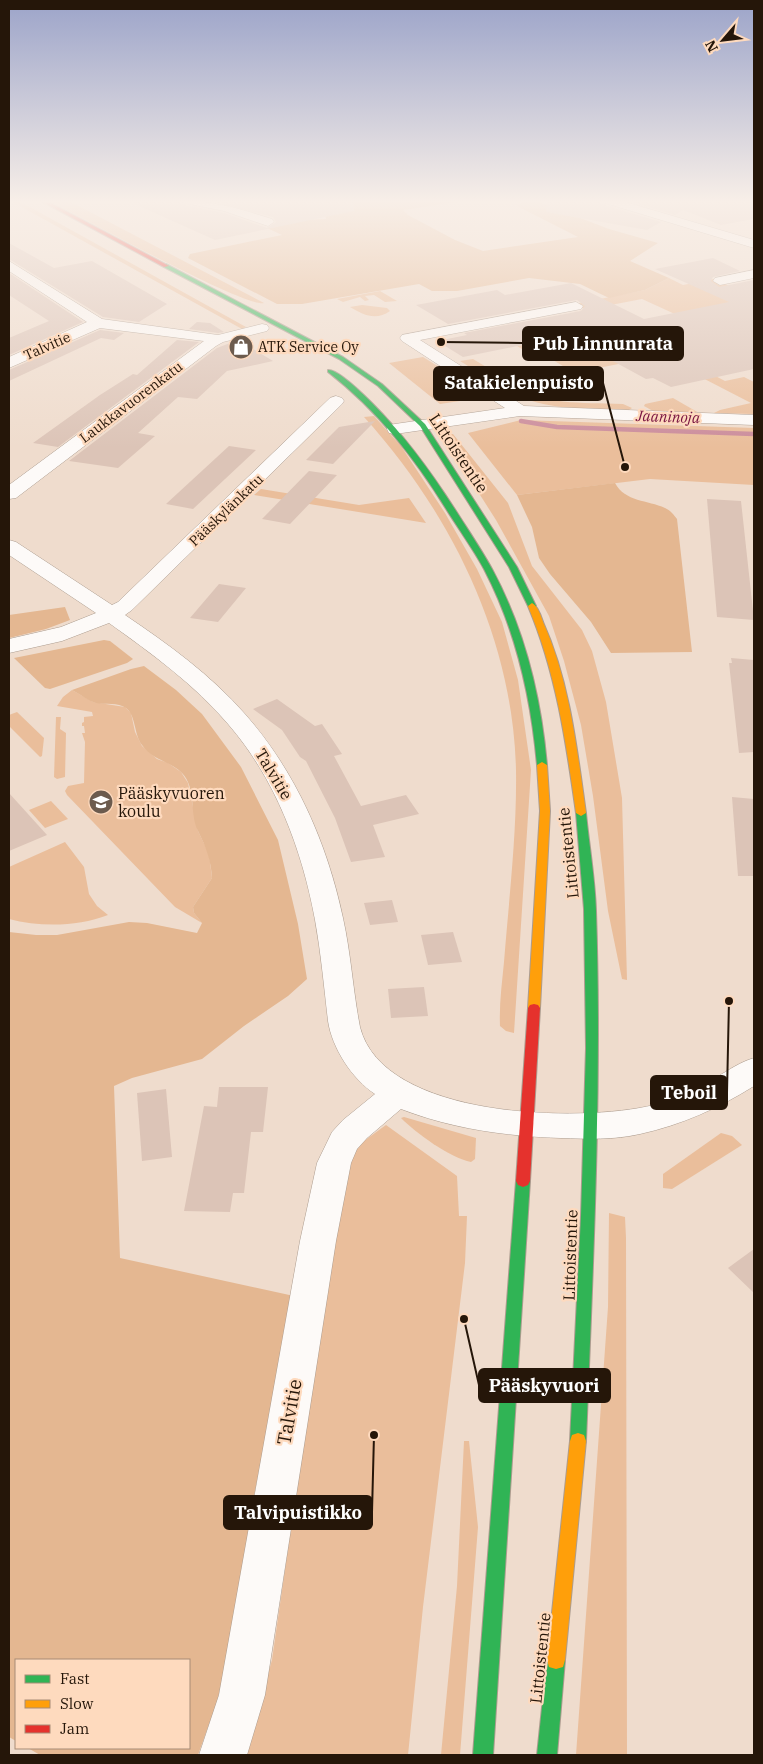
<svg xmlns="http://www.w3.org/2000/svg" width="763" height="1764" font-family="'IBM Plex Serif',serif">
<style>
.green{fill:#eabe9b}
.forest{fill:#e4b791}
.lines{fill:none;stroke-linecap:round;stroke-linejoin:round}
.stream{stroke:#cb8c9b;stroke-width:4.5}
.building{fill:#dcc4b7}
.street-casing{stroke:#ac9c8f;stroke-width:1}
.fast-casing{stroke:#ac9c8f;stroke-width:2}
.slow-casing{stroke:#ac9c8f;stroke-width:2}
.jam-casing{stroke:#ac9c8f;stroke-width:2}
.street{fill:#fdfaf8;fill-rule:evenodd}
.fast{fill:#30b455;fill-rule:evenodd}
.slow{fill:#ff9f0a;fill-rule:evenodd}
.jam{fill:#e5322d;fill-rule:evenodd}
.labels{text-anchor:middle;stroke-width:4.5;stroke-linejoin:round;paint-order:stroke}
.far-street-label{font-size:14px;fill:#251609;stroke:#fedabe}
.far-poi-label{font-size:14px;fill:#251609;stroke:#fedabe;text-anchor:start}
.far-water-label{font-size:15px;font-style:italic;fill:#781441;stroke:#fedabe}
.street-label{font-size:16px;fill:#251609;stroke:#fedabe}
.poi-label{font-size:16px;fill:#251609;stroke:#fedabe;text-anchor:start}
.near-street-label{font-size:19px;fill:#251609;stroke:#fedabe}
.leader{fill:none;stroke:#251609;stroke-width:2}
.callout-dot{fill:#251609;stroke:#fedabe;stroke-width:2}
.callout{fill:#251609;stroke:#251609;stroke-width:2}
.callout-label{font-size:18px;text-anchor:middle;font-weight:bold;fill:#fff}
</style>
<rect width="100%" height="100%" fill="#efdccd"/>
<!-- green -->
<g class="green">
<path d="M 11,201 L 19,201 L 246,327 L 242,329 Z"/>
<path d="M 50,201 L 69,201 L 264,303 C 245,308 79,216 50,201 Z"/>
<path d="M 669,278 L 683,285 L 714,279 L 754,297 L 754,302 L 677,315 L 642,299 L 569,313 L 586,310 L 575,304 L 645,290 Z"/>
<path d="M 380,291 L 397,301 L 385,302 L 374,295 L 365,296 L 369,300 L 365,301 L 360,297 L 343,302 L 337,299 Z"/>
<path d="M 362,305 L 387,308 L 390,311 C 376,321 363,315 350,307 Z"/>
<path d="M 641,337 L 725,381 L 744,377 L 754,382 L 754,414 L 714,413 L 720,410 L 751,403 L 660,356 L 567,374 L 555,368 L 563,366 L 541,353 L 552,351 L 547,348 L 535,350 L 541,354 L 532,355 L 517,346 L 550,340 L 560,345 L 585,340 Z"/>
<path d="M 423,357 L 487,397 L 440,404 L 389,363 Z"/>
<path d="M 473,359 L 503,377 L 503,381 C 544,406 576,402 623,404 L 632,408 L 629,410 C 592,409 551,411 516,395 C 496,386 478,372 460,361 Z"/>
<path d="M 673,398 L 699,413 L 653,411 L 644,406 L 645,404 Z"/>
<path d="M 374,416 L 401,446 L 445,513 L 477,569 L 502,622 L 518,680 L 531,770 L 514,1033 L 506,1031 L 500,1026 C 499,1005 502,983 504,962 C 509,899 517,832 516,770 C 513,638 451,513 364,417 Z"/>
<path d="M 521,420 L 754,428 L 754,485 L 650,479 L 517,495 L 468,433 Z"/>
<path d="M 450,434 L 453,434 L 508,503 L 532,566 L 582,630 L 592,651 L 606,702 L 622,798 L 627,980 L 622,979 L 608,911 L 593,796 L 581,725 L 564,661 L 549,616 L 496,520 L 454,454 L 448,440 Z"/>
<path d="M 261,489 L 359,505 L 409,498 L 426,523 L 254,495 Z"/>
<path d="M 72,690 L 93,702 L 125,707 L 131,713 L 135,732 L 142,746 L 157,759 L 168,763 L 181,772 L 188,783 L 198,831 L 209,854 L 212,878 L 193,907 L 194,913 L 202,923 L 175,907 L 67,795 L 65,791 L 68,786 L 84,783 L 85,742 L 82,733 L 85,733 L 84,726 L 82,726 L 82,723 L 84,722 L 84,717 L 93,716 L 92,712 L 57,706 L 63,697 Z"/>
<path d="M 17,712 L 44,738 L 42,756 L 40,757 L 9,726 L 9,715 Z"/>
<path d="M 56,717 L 61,717 L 60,729 L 66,733 L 65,777 L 57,779 L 54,777 Z"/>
<path d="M 51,801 L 68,819 L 45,828 L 29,810 Z"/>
<path d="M 65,842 L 84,867 L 89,894 L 97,906 L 108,915 C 77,927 40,927 9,919 L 9,867 Z"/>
<path d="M 404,1117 L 476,1138 L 475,1159 L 471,1162 C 450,1158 416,1133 401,1118 Z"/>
<path d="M 386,1125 L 457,1176 L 459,1216 L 467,1216 L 465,1263 L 423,1607 L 408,1755 L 235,1755 L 261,1698 L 272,1660 L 332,1242 L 350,1165 L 357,1146 Z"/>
<path d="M 721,1133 L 732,1136 L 742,1145 L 672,1189 L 663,1188 L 663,1174 Z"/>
<path d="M 609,1213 L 625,1217 L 626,1238 L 627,1755 L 576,1755 L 608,1307 Z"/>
<path d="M 464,1441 L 469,1441 L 478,1527 L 460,1755 L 441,1755 L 457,1586 Z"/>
</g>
<!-- forest -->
<g class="forest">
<path d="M 302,201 L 464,201 L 403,210 L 408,215 L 455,240 L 483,251 L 578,237 L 519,207 L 518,205 L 524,201 L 536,201 L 609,229 L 658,243 L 630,261 L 669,278 L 645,290 L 609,298 L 580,284 L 529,278 L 457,291 L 432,291 L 419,284 L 302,304 L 277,304 L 188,258 L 190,254 L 282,235 L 267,228 L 286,221 L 326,219 L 324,211 Z"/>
<path d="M 615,483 C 625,502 648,500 665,508 C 670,510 674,515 677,519 L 692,652 L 611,653 L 591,622 L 550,574 L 539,558 L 532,527 L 517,495 Z"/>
<path d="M 65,607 L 70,620 L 46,629 L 9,638 L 9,615 Z"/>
<path d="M 104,640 L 110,641 L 133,659 L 127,663 L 50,689 L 45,688 L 14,658 Z"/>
<path d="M 144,666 L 176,690 L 202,714 L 241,767 L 278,840 L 298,924 L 307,979 L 288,996 L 244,1026 L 202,1059 L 132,1078 L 114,1086 L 120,1258 L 294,1296 L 254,1496 L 236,1623 L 217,1702 L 198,1755 L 40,1755 L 28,1748 L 189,1748 L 189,1660 L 16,1660 L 16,1741 L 9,1737 L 9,932 L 36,935 L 57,935 L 129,922 L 147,923 L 197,933 L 202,923 L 194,913 L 193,907 L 212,878 C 211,860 206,847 198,831 C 189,813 197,789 182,773 C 170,761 152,760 142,745 C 134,735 136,715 126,708 C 118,702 105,705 96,703 C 88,701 80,694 72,690 L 131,669 Z"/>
</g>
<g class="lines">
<!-- stream -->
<path class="stream" d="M 521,421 L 557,427 L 754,434"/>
</g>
<!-- building -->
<g class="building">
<path d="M 128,201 L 180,201 L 184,205 L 224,213 L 267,228 L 276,222 L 273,217 L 210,201 L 354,201 L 354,211 L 215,240 Z"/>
<path d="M 547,201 L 601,201 L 604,205 L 661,222 L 647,230 L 546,212 Z"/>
<path d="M 629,201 L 754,201 L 754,219 L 721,225 L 683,210 L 675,215 Z"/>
<path d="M 9,243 L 54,268 L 92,261 L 167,304 L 139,322 L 103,317 L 9,259 Z"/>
<path d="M 713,258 L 740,271 L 713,277 L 711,281 L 719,287 L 754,280 L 754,369 L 671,387 L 653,378 L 646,379 L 567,336 L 463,357 L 437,341 L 467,335 L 464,333 L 581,311 L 585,306 L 577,300 L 448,324 L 416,305 L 497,290 L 505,295 L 571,283 L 644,319 L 729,302 L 655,269 Z"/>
<path d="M 9,273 L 83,322 L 9,355 L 9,338 L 49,321 L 9,295 Z"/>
<path d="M 197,322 L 210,323 L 224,332 L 218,333 L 189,329 Z"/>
<path d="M 100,330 L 124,333 L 114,340 L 101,338 L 9,381 L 9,370 Z"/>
<path d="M 177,340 L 199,342 L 58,447 L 33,443 L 100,395 L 133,374 L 137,375 Z"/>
<path d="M 238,340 L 273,361 L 227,371 L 197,399 L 178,397 L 138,433 L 155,436 L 118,468 L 69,461 L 217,348 Z"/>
<path d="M 375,421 L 333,464 L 306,460 L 339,427 Z"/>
<path d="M 229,446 L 256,450 L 193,509 L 166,504 Z"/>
<path d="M 309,471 L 337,475 L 290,524 L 262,519 Z"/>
<path d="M 707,499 L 741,501 L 754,620 L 717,617 Z"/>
<path d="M 219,584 L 246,588 L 218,622 L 190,618 Z"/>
<path d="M 731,658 L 754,660 L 754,752 L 739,753 L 729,663 L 732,663 Z"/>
<path d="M 277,699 L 315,726 L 322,724 L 342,754 L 334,756 L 361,806 L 406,795 L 419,814 L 373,825 L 385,857 L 351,862 L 335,818 L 306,761 L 300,757 L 282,730 L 253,709 Z"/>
<path d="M 9,793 L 47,835 L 9,851 Z"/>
<path d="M 732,797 L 754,799 L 754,876 L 738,876 Z"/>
<path d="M 392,900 L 398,922 L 370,925 L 364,903 Z"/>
<path d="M 453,932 L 462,962 L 428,965 L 421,935 Z"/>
<path d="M 424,987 L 428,1016 L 391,1018 L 388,989 Z"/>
<path d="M 219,1087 L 268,1087 L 263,1132 L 251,1132 L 244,1193 L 233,1193 L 230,1212 L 184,1211 L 204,1106 L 217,1107 Z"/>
<path d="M 166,1089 L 172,1157 L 142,1161 L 137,1093 Z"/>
<path d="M 754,1249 L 754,1293 L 728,1268 Z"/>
</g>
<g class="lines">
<defs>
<g id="street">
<path d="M 182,201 C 216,201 240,209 272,219 L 274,222 L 268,226 L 224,211 L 184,203 Z"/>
<path d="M 603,201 L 622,201 L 754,240 L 754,248 L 605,203 Z"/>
<path d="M 9,261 L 102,319 L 218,335 L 262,324 L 267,325 L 269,328 L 267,331 L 223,342 L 216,346 L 16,498 L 9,499 L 9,485 L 204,341 L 100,328 L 9,368 L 9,357 L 87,322 L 9,271 Z"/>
<path d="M 754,270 L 754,278 L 720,285 L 713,281 L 715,278 Z"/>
<path d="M 576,302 L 583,306 L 581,309 L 420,340 L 524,406 L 754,415 L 754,425 L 520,416 L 395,434 L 389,433 L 387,429 L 389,425 L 395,424 L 505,408 L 402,341 L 400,338 L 402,335 Z"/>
<path d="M 336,396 L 342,398 L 344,401 L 342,404 L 132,610 L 125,615 C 168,644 211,675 245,714 C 296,772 327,843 343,918 C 351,954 353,991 360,1027 C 383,1119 581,1123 654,1105 C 676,1100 697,1088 717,1077 C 729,1070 740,1062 754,1058 L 754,1086 C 719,1108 681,1125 640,1134 C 614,1140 587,1139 561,1138 C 506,1136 453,1129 401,1109 L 367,1138 L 357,1149 L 351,1163 L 336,1241 L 265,1695 L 247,1755 L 199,1755 L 219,1695 L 300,1241 L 317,1163 L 332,1132 L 343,1120 L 375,1094 C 352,1079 332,1048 328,1021 C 324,987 321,953 315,920 C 302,849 275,778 228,724 C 195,685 151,653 109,623 L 62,641 L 9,653 L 9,639 L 61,627 L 96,613 L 9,555 L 9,540 L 16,542 L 112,605 L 118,602 L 330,398 Z"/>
</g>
<g id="fast">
<path d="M 166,264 L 343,357 L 382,384 L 425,424 L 517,567 L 536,606 L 535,608 L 532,609 L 528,606 L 509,567 L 420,426 L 378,386 L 339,359 L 164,267 Z"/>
<path d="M 328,370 C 338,369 364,395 372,403 C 405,436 431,472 456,511 C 468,530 481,549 492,569 C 525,630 541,697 547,765 L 546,767 L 538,767 L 537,765 C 531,697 516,630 484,569 C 473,549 460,531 448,512 C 415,458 378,411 328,372 Z"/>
<path d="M 581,810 L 586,813 C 589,845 595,878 596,911 C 602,1088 593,1264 586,1441 L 584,1447 L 578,1449 L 572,1447 L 570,1441 L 581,1216 L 586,1048 L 584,909 L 576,813 Z"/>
<path d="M 523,1175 L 528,1177 L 530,1181 L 493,1755 L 473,1755 L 516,1181 L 518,1177 Z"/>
<path d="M 556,1651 L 563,1653 L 565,1660 L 557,1755 L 537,1755 L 547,1660 L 549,1653 Z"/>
</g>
<g id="slow">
<path d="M 532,603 C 538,606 541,616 543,622 C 570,682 577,749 586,813 L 581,816 L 576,813 C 566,742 556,672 528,606 Z"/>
<path d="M 542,762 L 547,765 L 550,811 L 540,1008 L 538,1011 L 530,1011 L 528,1008 L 540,811 L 537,765 Z"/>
<path d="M 578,1433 L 584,1435 L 586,1441 L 565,1660 L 563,1667 L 556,1669 L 549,1667 L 547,1660 L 570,1441 L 572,1435 Z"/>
</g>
<g id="jam">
<path d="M 41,201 L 47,201 L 169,266 L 164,267 Z"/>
<path d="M 534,1004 L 538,1005 L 540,1008 L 530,1181 L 528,1185 L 523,1187 L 518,1185 L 516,1181 L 528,1008 L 530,1005 Z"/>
</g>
</defs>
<!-- street casing -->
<use href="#street" class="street-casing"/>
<!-- fast casing -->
<use href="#fast" class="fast-casing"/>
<!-- slow casing -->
<use href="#slow" class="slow-casing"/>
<!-- jam casing -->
<use href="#jam" class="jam-casing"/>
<!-- street -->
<use href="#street" class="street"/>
<!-- fast -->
<use href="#fast" class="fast"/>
<!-- slow -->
<use href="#slow" class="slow"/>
<!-- jam -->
<use href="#jam" class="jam"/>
</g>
<!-- sky -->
<linearGradient id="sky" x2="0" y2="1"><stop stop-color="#9ca4c9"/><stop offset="0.45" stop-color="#f8efe8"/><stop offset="1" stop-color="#f8efe8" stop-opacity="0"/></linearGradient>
<rect width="763" height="448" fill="url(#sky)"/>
<!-- icons -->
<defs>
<symbol id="shop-disc" viewBox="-11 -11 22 22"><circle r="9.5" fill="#6c5b4e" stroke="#fedabe"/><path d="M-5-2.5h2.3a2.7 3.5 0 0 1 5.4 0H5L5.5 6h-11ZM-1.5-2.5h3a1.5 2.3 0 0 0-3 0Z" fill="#fff"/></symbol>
<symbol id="school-disc" viewBox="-11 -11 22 22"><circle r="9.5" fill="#6c5b4e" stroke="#fedabe"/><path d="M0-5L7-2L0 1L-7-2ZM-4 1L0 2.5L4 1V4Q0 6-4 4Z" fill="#fff"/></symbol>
</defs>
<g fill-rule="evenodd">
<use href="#shop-disc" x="227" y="333" width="28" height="28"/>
<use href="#school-disc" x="87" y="788" width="28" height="28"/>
</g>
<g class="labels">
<!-- far-street labels -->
<g class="far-street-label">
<text transform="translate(47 346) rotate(-24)" y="5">Talvitie</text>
<text transform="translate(131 402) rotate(-37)" y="5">Laukkavuorenkatu</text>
<text transform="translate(226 510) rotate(-44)" y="5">Pääskylänkatu</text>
</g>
<!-- far-poi labels -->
<g class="far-poi-label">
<text x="258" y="352">ATK Service Oy</text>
</g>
<!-- far-water labels -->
<g class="far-water-label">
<text transform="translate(668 417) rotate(2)" y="5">Jaaninoja</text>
</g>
<!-- street labels -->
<g class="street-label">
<text transform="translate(459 453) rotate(56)" y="6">Littoistentie</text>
<text transform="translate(274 774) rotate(59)" y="6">Talvitie</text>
<text transform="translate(568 853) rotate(-96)" y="6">Littoistentie</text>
<text transform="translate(570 1255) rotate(-88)" y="6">Littoistentie</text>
<text transform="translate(540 1658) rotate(-84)" y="6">Littoistentie</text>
</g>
<!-- poi labels -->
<g class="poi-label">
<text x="118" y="799">Pääskyvuoren<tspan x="118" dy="18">koulu</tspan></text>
</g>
<!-- near-street labels -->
<g class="near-street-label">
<text transform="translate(289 1412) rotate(-80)" y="7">Talvitie</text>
</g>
</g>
<!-- callouts -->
<path class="leader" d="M441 342L523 343M625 467L603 383M729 1001L727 1093M464 1319L479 1385M374 1435L372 1512"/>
<g class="callout-dot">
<circle cx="441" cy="342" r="5"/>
<circle cx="625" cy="467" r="5"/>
<circle cx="729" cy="1001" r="5"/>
<circle cx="464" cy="1319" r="5"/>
<circle cx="374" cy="1435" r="5"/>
</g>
<g class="callout">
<rect x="523" y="327" width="160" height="33" rx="5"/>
<rect x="434" y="367" width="169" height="33" rx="5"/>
<rect x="651" y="1076" width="76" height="33" rx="5"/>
<rect x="479" y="1369" width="131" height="33" rx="5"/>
<rect x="224" y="1496" width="148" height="33" rx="5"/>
</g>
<g class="callout-label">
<text x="603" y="350">Pub Linnunrata</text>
<text x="519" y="389">Satakielenpuisto</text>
<text x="689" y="1099">Teboil</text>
<text x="544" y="1392">Pääskyvuori</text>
<text x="298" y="1519">Talvipuistikko</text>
</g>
<!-- border -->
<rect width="763" height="1764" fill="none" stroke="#251609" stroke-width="20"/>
<!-- legend -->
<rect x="15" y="1659" width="175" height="90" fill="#fedabe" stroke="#a78c76"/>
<rect x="25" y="1675" width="25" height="8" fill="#30b455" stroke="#a78c76"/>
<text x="60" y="1684" font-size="15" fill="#251609">Fast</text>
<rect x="25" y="1700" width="25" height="8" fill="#ff9f0a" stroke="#a78c76"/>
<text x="60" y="1709" font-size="15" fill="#251609">Slow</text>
<rect x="25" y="1725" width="25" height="8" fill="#e5322d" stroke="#a78c76"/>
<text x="60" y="1734" font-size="15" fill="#251609">Jam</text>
<!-- north arrow -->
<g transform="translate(723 40) rotate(242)" stroke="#fedabe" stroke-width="4" paint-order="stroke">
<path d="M0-4L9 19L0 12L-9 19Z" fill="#251609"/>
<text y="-8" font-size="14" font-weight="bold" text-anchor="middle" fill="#251609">N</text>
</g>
</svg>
